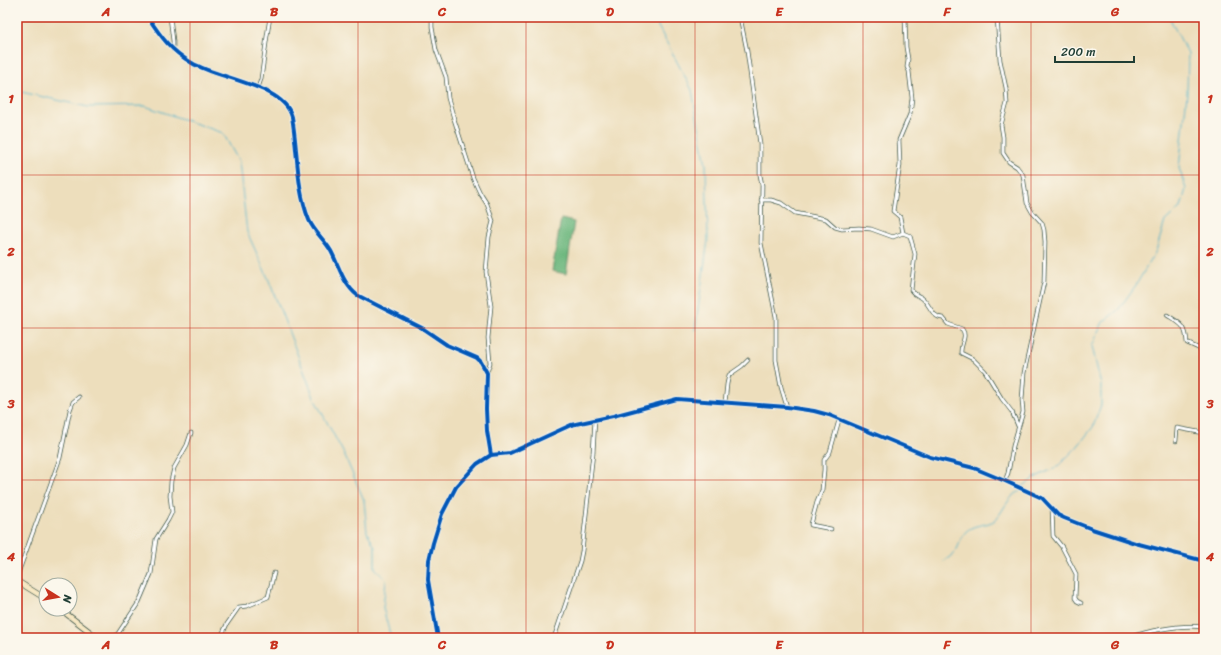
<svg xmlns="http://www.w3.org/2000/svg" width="1221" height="655" font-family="Sriracha,sans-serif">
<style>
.forest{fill:#6eb87f;stroke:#467a5a}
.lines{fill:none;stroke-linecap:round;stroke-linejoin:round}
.stream{stroke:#49b0c9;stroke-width:1}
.street-casing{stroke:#3e5548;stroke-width:4.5}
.secondary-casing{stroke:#3e5548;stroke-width:6}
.street{stroke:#fff;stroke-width:3}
.secondary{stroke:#f7e8c3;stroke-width:4.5}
.cycleway-casing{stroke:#fbf7ec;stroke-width:6}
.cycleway{stroke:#0057b8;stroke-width:4}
.grid{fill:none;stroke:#c8321e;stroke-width:1;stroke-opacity:0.55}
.neatline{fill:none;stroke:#c8321e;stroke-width:1.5}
.grid-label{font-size:13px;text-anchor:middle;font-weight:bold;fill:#c8321e}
</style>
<rect width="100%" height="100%" fill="#fbf7ec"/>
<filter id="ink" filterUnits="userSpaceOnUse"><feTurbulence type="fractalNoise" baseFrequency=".025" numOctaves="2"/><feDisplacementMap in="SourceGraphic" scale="8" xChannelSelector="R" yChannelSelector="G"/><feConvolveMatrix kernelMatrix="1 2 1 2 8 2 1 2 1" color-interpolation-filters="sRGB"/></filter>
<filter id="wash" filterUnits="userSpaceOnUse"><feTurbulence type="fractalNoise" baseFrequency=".012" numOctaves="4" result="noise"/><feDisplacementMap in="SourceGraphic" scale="16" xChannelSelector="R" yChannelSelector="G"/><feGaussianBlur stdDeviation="0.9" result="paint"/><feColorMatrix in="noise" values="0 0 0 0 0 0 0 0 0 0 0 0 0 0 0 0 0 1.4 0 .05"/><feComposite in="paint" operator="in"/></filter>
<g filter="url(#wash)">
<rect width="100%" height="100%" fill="#eddebc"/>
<!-- forest -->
<path class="forest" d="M 561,219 L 574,222 L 566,274 L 552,271 Z"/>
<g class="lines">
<!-- stream -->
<g class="stream">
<path d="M 653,17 L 692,90 L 706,165 L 708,240 L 695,330"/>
<path d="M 17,91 L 88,107 L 145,106 L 223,133 L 239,162 L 247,232 L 268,278 L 315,400 L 343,452 L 364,500 L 367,532 L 375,547 L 375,568 L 386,580 L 383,608 L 391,638"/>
<path d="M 1022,487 L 1036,477 L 1057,467 L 1077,447 L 1093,427 L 1101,405 L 1101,385 L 1092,346 L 1103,322 L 1118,310 L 1136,285 L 1156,251 L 1165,221 L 1181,207 L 1186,189 L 1179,168 L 1187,94 L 1188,54 L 1171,21 L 1171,17"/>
<path d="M 944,561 C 948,558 952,556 954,553 C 962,545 957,536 971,528 C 978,524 992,525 997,518 C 1004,509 1009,496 1020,491"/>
</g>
</g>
</g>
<g filter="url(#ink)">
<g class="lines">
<defs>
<g id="street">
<path d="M 78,17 L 89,18 L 95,17"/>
<path d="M 148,17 C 161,37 171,51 192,63 C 218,79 284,85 292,117 C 298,151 296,188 309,220 C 314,232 325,240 331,251 C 339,266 343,284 357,295 L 422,328 L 447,345 L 477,358 L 481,362 L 487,373 L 486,409 L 487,431 L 491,455"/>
<path d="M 170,17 L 173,41 L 173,50"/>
<path d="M 432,17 L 432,27 L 436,50 L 446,77 L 448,98 L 454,119 L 473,178 L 480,193 L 487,204 L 493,221 L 489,237 L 486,272 L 491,306 L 488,338 L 490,363 L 487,372"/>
<path d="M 740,17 L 747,51 L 760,144 L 760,175 L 762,185 L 761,243 L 776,317 L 776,360 L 781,387 L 787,407"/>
<path d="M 997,17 L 1000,60 L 1006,88 L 1007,103 L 1001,125 L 1003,137 L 1003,153 L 1009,162 L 1017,167 L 1023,175 L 1027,203 L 1032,212 L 1042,223 L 1044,230 L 1045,242 L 1044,282 L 1024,373 L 1022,400 L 1023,412 L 1013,446 L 1008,473 L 1005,481"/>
<path d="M 258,88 L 261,79 L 267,36 L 270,17"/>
<path d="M 761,200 L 771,200 L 781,203 L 795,213 L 826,219 L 835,227 L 842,229 L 859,228 L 871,229 L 893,237 L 903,233 L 910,236 L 915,254 L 911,290 C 914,295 918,295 922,298 C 930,304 932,318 943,318 L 948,324 L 962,329 C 968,337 960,344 961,353 L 973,359 L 985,371 L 1002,399 L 1012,412 L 1018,426"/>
<path d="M 903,233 L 900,217 L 893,211 L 900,165 L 899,140 L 910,114 L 912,98 L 909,71 L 907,67 L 908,59 L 906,47 L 905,17"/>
<path d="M 1167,315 C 1181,324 1186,325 1187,343 L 1198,348 L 1204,350"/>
<path d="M 725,403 L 727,384 L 729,375 L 742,366 L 748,360"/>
<path d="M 1176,441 L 1177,428 L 1204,433"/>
<path d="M 1052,508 L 1053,536 L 1062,547 L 1076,574 L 1075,598 L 1077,601 L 1081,603"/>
<path d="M 831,529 L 811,525 L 811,524 L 817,502 L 822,490 L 824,470 L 824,460 L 830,452 L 839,420"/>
<path d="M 17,576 L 60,458 L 70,410 L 73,402 L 79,397"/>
<path d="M 115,638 L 139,602 L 151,574 L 156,539 L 168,520 L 172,512 L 170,496 L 171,481 L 174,468 L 187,445 L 191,433"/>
<path d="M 220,638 L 222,635 L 227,624 L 239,607 L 247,606 L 268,597 L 274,573"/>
<path d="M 438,638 L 428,580 L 429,560 L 433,543 L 442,514 L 456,487 L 477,464 L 491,455 L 510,453 L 571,425 L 613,416 L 677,399 L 787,407 L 814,411 L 829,415 L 930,457 L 974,468 L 1005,481 L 1042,498 L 1058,515 L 1064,518 L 1092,529 L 1135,543 L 1204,561"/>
<path d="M 554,638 L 580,561 L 582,551 L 593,453 L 595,419"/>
<path d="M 1127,638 C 1152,630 1178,624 1204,627"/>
</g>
<g id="secondary">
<path d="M 17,581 L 46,599"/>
<path d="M 60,609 L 98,638"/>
</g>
</defs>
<!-- street casing -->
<use href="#street" class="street-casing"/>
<!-- secondary casing -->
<use href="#secondary" class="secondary-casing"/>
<!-- street -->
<use href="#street" class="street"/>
<!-- secondary -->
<use href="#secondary" class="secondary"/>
<defs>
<g id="cycleway">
<path d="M 148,17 C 161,37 171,51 192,63 C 218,79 284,85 292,117 C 298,151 296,188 309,220 C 314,232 325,240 331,251 C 339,266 343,284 357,295 L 422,328 L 447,345 L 477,358 L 481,362 L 487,373 L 486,409 L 487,431 L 491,455"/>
<path d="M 438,638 L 428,580 L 429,560 L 433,543 L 442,514 L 456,487 L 477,464 L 491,455 L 510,453 L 571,425 L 613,416 L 677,399 L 787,407 L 814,411 L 829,415 L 930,457 L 974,468 L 1005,481 L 1042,498 L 1058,515 L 1064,518 L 1092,529 L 1135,543 L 1204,561"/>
</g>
</defs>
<!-- cycleway casing -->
<use href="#cycleway" class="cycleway-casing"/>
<!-- cycleway -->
<use href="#cycleway" class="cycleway"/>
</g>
</g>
<!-- grid -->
<path class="grid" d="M 190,17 L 190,638M 358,17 L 358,638M 526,17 L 526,638M 695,17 L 695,638M 863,17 L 863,638M 1031,17 L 1031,638M 17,175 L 1204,175M 17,328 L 1204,328M 17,480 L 1204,480"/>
<!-- margin -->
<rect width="1221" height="655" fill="none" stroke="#fbf7ec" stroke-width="44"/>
<!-- north arrow -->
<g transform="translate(58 597) rotate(101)"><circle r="19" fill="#fbf7ec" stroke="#a3ada2"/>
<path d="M0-3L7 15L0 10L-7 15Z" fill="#c8321e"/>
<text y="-6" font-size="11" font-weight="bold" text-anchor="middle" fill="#1f3d34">N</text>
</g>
<!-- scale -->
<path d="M1055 56v6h79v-6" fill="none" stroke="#1f3d34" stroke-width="2"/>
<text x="1061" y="56" font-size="12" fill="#1f3d34" stroke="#fbf7ec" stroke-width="3" paint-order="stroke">200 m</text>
<rect x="22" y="22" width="1177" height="611" class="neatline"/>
<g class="grid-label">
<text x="106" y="16">A</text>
<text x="274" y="16">B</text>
<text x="442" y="16">C</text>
<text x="610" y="16">D</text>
<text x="779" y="16">E</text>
<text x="947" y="16">F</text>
<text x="1115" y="16">G</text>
<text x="11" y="103">1</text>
<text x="1210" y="103">1</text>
<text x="11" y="256">2</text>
<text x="1210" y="256">2</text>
<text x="11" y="408">3</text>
<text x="1210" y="408">3</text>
<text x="11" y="561">4</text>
<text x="1210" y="561">4</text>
<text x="106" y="649">A</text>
<text x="274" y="649">B</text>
<text x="442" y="649">C</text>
<text x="610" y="649">D</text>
<text x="779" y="649">E</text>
<text x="947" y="649">F</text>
<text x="1115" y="649">G</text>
</g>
</svg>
